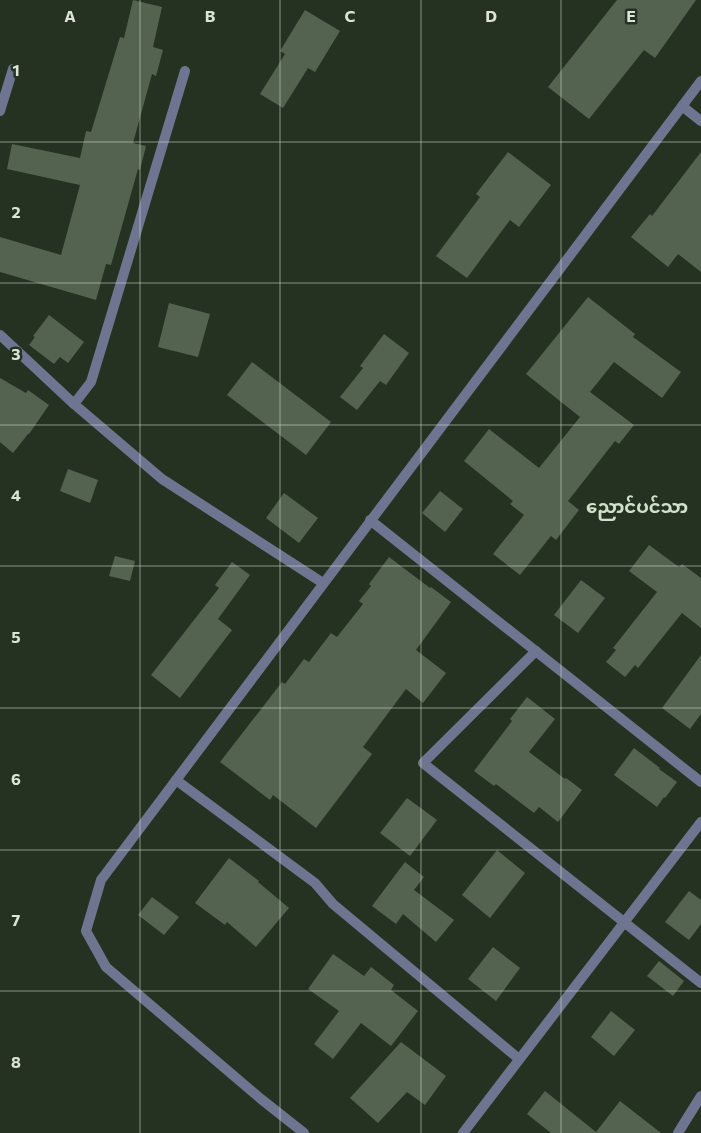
<svg xmlns="http://www.w3.org/2000/svg" width="701" height="1133" font-family="Commissioner,'Noto Sans Myanmar',sans-serif">
<style>
.building{fill:#53634f}
.lines{fill:none;stroke-linecap:round;stroke-linejoin:round}
.minor{stroke:#6e7590;stroke-width:10}
.grid{fill:none;stroke:#dbe4d8;stroke-width:1;stroke-opacity:0.55}
.labels{text-anchor:middle;stroke-width:5;stroke-linejoin:round;paint-order:stroke}
.quarter-label{font-size:18px;font-weight:bold;fill:#d0e1ca;stroke:#253221}
.grid-label{font-size:16px;text-anchor:middle;font-weight:bold;fill:#dbe4d8;stroke:#253221;stroke-width:5;stroke-linejoin:round;paint-order:stroke}
</style>
<rect width="100%" height="100%" fill="#253221"/>
<!-- building -->
<g class="building">
<path d="M 133,0 L 162,7 L 153,47 L 163,50 L 156,76 L 152,74 L 133,143 L 146,146 L 140,170 L 138,169 L 111,265 L 106,264 L 96,300 L 0,272 L 0,237 L 61,255 L 80,185 L 7,169 L 12,144 L 80,158 L 86,131 L 91,132 L 120,37 L 124,38 Z"/>
<path d="M 617,0 L 696,0 L 655,58 L 644,50 L 589,119 L 548,87 Z"/>
<path d="M 305,10 L 340,31 L 315,72 L 308,68 L 283,108 L 260,94 L 285,54 L 280,51 Z"/>
<path d="M 508,152 L 551,185 L 519,227 L 510,220 L 467,278 L 436,256 L 480,197 L 476,194 Z"/>
<path d="M 701,152 L 701,272 L 678,254 L 668,267 L 631,237 L 650,214 L 652,216 Z"/>
<path d="M 588,297 L 635,334 L 633,337 L 681,372 L 662,398 L 614,362 L 590,392 L 634,425 L 619,444 L 615,441 L 568,501 L 579,510 L 556,540 L 551,536 L 520,575 L 493,554 L 524,515 L 510,504 L 513,501 L 464,461 L 489,429 L 539,468 L 580,417 L 526,374 Z"/>
<path d="M 169,303 L 210,314 L 198,357 L 158,347 Z"/>
<path d="M 49,315 L 84,342 L 68,363 L 60,357 L 54,364 L 29,345 L 35,337 L 33,336 Z"/>
<path d="M 384,334 L 409,353 L 386,385 L 380,381 L 357,410 L 340,397 L 363,368 L 360,366 Z"/>
<path d="M 252,362 L 331,422 L 306,455 L 227,395 Z"/>
<path d="M 0,378 L 26,393 L 28,390 L 49,405 L 29,434 L 28,434 L 13,453 L 0,442 Z"/>
<path d="M 68,469 L 98,480 L 90,503 L 60,491 Z"/>
<path d="M 440,491 L 463,509 L 445,532 L 422,513 Z"/>
<path d="M 284,493 L 318,518 L 299,543 L 266,518 Z"/>
<path d="M 649,545 L 679,567 L 682,564 L 701,578 L 701,628 L 682,613 L 638,668 L 635,665 L 625,677 L 606,662 L 616,650 L 613,648 L 657,592 L 629,571 Z"/>
<path d="M 115,556 L 135,561 L 130,581 L 109,576 Z"/>
<path d="M 389,557 L 430,588 L 431,587 L 451,602 L 416,650 L 446,673 L 423,703 L 406,689 L 363,747 L 372,754 L 316,828 L 273,795 L 270,800 L 220,762 L 282,682 L 285,684 L 304,659 L 309,662 L 331,633 L 337,637 L 363,604 L 359,601 L 371,586 L 369,584 Z"/>
<path d="M 232,562 L 250,575 L 218,619 L 232,630 L 180,698 L 151,675 L 219,588 L 215,585 Z"/>
<path d="M 581,580 L 605,598 L 578,633 L 554,615 Z"/>
<path d="M 701,655 L 701,714 L 690,729 L 662,708 Z"/>
<path d="M 527,697 L 555,719 L 529,752 L 565,779 L 566,778 L 582,790 L 558,822 L 539,807 L 534,813 L 496,784 L 494,786 L 474,771 L 512,721 L 510,719 Z"/>
<path d="M 634,748 L 660,768 L 659,769 L 677,782 L 665,798 L 664,797 L 657,807 L 614,775 Z"/>
<path d="M 407,798 L 437,820 L 410,856 L 380,833 Z"/>
<path d="M 497,850 L 525,873 L 490,918 L 462,895 Z"/>
<path d="M 229,858 L 259,881 L 258,882 L 289,908 L 256,947 L 227,922 L 225,925 L 195,903 Z"/>
<path d="M 405,862 L 424,877 L 414,890 L 454,920 L 436,942 L 403,914 L 396,924 L 372,906 Z"/>
<path d="M 689,891 L 701,900 L 701,924 L 689,940 L 665,922 Z"/>
<path d="M 152,897 L 179,917 L 164,935 L 138,915 Z"/>
<path d="M 493,947 L 520,968 L 496,1001 L 468,979 Z"/>
<path d="M 333,954 L 364,976 L 371,967 L 394,985 L 391,990 L 418,1011 L 391,1046 L 361,1023 L 333,1059 L 314,1044 L 339,1011 L 308,989 Z"/>
<path d="M 659,961 L 684,981 L 673,996 L 647,976 Z"/>
<path d="M 611,1011 L 635,1030 L 614,1056 L 591,1037 Z"/>
<path d="M 401,1042 L 446,1076 L 425,1105 L 407,1092 L 378,1123 L 350,1098 Z"/>
<path d="M 545,1091 L 596,1132 L 620,1101 L 661,1133 L 551,1133 L 527,1114 Z"/>
</g>
<g class="lines">
<!-- minor -->
<g class="minor">
<path d="M 682,106 L 701,121"/>
<path d="M 0,111 L 13,69"/>
<path d="M 0,335 L 74,404 L 162,479 L 323,583"/>
<path d="M 74,404 L 91,382 L 185,71"/>
<path d="M 370,520 L 701,782"/>
<path d="M 536,651 L 423,763 L 701,983"/>
<path d="M 176,780 L 315,883 L 333,904 L 519,1059"/>
<path d="M 304,1133 L 261,1099 L 106,967 L 86,931 L 101,880 L 701,81"/>
<path d="M 463,1133 L 701,822"/>
<path d="M 678,1133 L 701,1096"/>
</g>
</g>
<!-- grid -->
<path class="grid" d="M 140,0 L 140,1133M 280,0 L 280,1133M 421,0 L 421,1133M 561,0 L 561,1133M 0,142 L 701,142M 0,283 L 701,283M 0,425 L 701,425M 0,566 L 701,566M 0,708 L 701,708M 0,850 L 701,850M 0,991 L 701,991"/>
<g class="labels">
<!-- quarter labels -->
<g class="quarter-label">
<text x="637" y="513">ညောင်ပင်သာ</text>
</g>
</g>
<g class="grid-label">
<text x="70" y="22">A</text>
<text x="210" y="22">B</text>
<text x="350" y="22">C</text>
<text x="491" y="22">D</text>
<text x="631" y="22">E</text>
<text x="16" y="76">1</text>
<text x="16" y="218">2</text>
<text x="16" y="360">3</text>
<text x="16" y="501">4</text>
<text x="16" y="643">5</text>
<text x="16" y="785">6</text>
<text x="16" y="926">7</text>
<text x="16" y="1068">8</text>
</g>
</svg>
